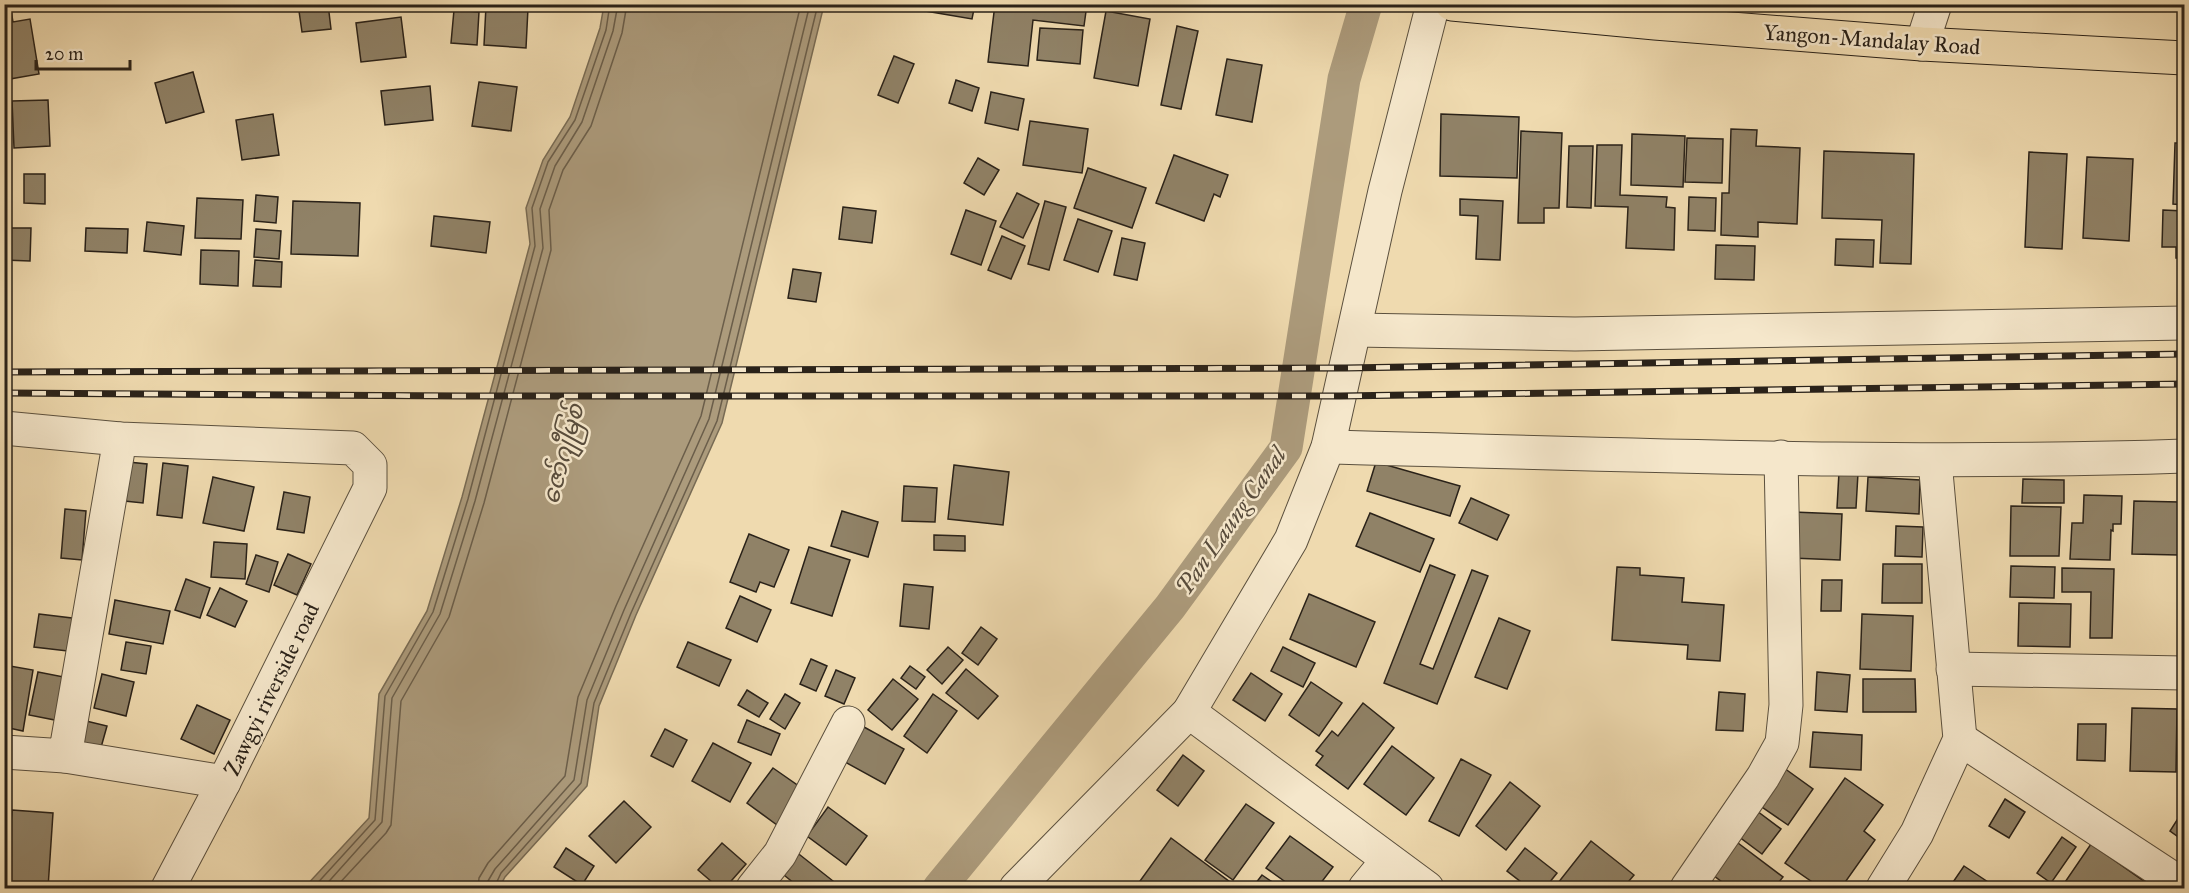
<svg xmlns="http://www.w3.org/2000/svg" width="2189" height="893" font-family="'IM FELL Great Primer','Noto Sans Myanmar',serif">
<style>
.water{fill:#ac9b7c;stroke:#786b54;stroke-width:1.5}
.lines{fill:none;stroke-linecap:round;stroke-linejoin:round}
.shore{stroke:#6b5e4a;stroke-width:1.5}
.canal{stroke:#ac9b7c;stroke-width:33}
.building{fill:#908267;stroke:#2a2219;stroke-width:1.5}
.minor-casing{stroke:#5b503e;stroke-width:35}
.tertiary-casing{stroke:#5b503e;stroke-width:35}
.trunk-casing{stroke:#2a2219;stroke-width:35}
.minor{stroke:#f5e7cb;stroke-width:33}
.tertiary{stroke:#f5e7cb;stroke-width:33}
.trunk{stroke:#efdaaf;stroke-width:33}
.rail-casing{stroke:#2a2219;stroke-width:7}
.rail{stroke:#f5e7cb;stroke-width:4.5;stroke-dasharray:14;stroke-linecap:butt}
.labels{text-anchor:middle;stroke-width:5;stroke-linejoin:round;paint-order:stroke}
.street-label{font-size:22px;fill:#2a2219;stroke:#f5e7cb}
.water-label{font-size:24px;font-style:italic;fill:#584c3c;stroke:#f5e7cb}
</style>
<rect width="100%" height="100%" fill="#efdaaf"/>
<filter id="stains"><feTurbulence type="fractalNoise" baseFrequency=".00333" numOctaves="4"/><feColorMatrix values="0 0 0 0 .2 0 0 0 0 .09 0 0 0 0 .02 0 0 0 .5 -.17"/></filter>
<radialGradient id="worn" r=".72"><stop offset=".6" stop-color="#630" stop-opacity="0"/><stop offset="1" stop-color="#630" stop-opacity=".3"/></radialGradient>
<!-- water -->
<path class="water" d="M 604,5 L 824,5 L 722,423 L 636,615 L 599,706 L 587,786 L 505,877 L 499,888 L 304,888 L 369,818 L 379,694 L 427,611 L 462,497 L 530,244 L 526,208 L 543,160 L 570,117 L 600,28 Z"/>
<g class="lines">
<!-- shore -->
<g class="shore">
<path d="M 313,888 L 375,820 L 385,696 L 433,612 L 468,499 L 535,246 L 532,208 L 548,162 L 575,120 L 606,30 L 610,4"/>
<path d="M 323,888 L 382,822 L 392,698 L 440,614 L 475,501 L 543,248 L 540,209 L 555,166 L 582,122 L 613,31 L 618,4"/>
<path d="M 335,888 L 386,833 L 391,825 L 401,701 L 449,617 L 484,503 L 551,250 L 549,210 L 563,170 L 591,126 L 622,33 L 627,4"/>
<path d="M 478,888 L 479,878 L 488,863 L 565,776 L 578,697 L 616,606 L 701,416 L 801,4"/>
<path d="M 487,888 L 488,881 L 495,869 L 574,780 L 587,700 L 624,610 L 709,419 L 810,4"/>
<path d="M 494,888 L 501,873 L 581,783 L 594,703 L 631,613 L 717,421 L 818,4"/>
</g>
<!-- canal -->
<path class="canal" d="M 939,888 L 1170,607 L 1286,448 L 1344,79 L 1366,4"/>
</g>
<!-- building -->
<g class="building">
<path d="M 4,4 L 10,4 L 13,22 L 30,19 L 39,74 L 4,80 Z"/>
<path d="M 298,4 L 328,4 L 331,29 L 302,32 Z"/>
<path d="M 908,4 L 975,4 L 972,19 L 908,8 Z"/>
<path d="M 995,4 L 1087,4 L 1084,26 L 1033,20 L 1028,66 L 988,62 Z"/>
<path d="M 486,6 L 528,8 L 526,48 L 484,45 Z"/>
<path d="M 454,10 L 479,12 L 477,45 L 451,43 Z"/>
<path d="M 1106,11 L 1150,19 L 1138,86 L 1094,78 Z"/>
<path d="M 401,17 L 406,57 L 361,62 L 356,23 Z"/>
<path d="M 1177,26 L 1198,31 L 1181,109 L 1161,105 Z"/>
<path d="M 1040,28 L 1083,30 L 1080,64 L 1037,60 Z"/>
<path d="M 894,56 L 914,64 L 898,103 L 878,95 Z"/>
<path d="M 1227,59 L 1262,65 L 1252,122 L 1216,115 Z"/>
<path d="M 193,72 L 204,112 L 166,123 L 155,83 Z"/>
<path d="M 956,80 L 979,88 L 972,111 L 949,103 Z"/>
<path d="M 479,82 L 517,87 L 511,131 L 472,126 Z"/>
<path d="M 430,86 L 433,120 L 385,125 L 381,91 Z"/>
<path d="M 991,92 L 1024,99 L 1018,130 L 985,123 Z"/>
<path d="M 48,100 L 50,146 L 14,148 L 12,101 Z"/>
<path d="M 273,114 L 279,155 L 242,160 L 236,120 Z"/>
<path d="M 1441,114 L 1519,117 L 1517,178 L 1440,176 Z"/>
<path d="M 1030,121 L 1088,129 L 1082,173 L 1023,165 Z"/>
<path d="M 1731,129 L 1757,130 L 1756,146 L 1800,148 L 1797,224 L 1758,222 L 1758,237 L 1721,235 L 1722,193 L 1729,193 Z"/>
<path d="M 1521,131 L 1562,133 L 1559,208 L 1544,208 L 1544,223 L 1518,223 Z"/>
<path d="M 1632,134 L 1685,136 L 1683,187 L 1631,185 Z"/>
<path d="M 1687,138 L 1723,139 L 1722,183 L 1685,182 Z"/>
<path d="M 2175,143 L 2184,143 L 2184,205 L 2173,204 Z"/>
<path d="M 1597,145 L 1622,145 L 1620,195 L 1667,197 L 1666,207 L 1675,208 L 1674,250 L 1626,248 L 1628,207 L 1595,206 Z"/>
<path d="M 1569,146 L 1593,146 L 1591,208 L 1567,207 Z"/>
<path d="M 1824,151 L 1914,154 L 1911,264 L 1880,263 L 1882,220 L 1822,218 Z"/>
<path d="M 2029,152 L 2067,154 L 2062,249 L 2025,247 Z"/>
<path d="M 1174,155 L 1228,175 L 1220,197 L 1214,194 L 1204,221 L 1156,203 Z"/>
<path d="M 2087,157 L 2133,159 L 2129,241 L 2083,238 Z"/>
<path d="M 978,158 L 999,170 L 984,195 L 964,183 Z"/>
<path d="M 1088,168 L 1146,188 L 1132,228 L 1074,208 Z"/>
<path d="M 24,174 L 45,174 L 45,204 L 24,203 Z"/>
<path d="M 1017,193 L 1039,204 L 1023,238 L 1000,227 Z"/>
<path d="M 256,195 L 278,197 L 276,223 L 254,221 Z"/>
<path d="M 1689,197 L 1716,198 L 1715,231 L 1688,230 Z"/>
<path d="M 197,198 L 243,200 L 241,239 L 195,238 Z"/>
<path d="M 1460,199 L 1503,201 L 1500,260 L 1476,259 L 1478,216 L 1460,215 Z"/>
<path d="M 293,201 L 360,203 L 358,256 L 291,254 Z"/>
<path d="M 1045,201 L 1066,207 L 1049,270 L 1028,264 Z"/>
<path d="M 843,207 L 876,211 L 872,243 L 839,239 Z"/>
<path d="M 966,210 L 996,221 L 981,265 L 951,254 Z"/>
<path d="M 2163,210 L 2184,211 L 2184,258 L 2176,258 L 2176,247 L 2162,247 Z"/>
<path d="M 434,216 L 490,222 L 486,253 L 431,246 Z"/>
<path d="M 1078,219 L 1112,231 L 1098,272 L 1064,260 Z"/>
<path d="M 147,222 L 184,226 L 181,255 L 144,251 Z"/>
<path d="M 4,228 L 31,228 L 30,261 L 4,260 Z"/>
<path d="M 86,228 L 128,229 L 127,253 L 85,251 Z"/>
<path d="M 256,229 L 281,231 L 279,259 L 254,257 Z"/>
<path d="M 1002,236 L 1025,246 L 1011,279 L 988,270 Z"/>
<path d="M 1122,238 L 1145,243 L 1137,280 L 1114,275 Z"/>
<path d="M 1836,239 L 1874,240 L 1873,267 L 1835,265 Z"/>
<path d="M 1716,245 L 1755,246 L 1754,280 L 1715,279 Z"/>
<path d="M 201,250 L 239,251 L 238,286 L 200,284 Z"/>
<path d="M 255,260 L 282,262 L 281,287 L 253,286 Z"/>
<path d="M 793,269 L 821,273 L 816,302 L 788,298 Z"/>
<path d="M 119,461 L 147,464 L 143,503 L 115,500 Z"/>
<path d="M 1376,462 L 1460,486 L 1450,516 L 1367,491 Z"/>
<path d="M 163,463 L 188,466 L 182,518 L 157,515 Z"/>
<path d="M 954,465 L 1009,472 L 1003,525 L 948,519 Z"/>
<path d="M 1839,472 L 1858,473 L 1856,508 L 1837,508 Z"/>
<path d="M 213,477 L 254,487 L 244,531 L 203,523 Z"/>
<path d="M 1868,477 L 1920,480 L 1919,514 L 1866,511 Z"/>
<path d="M 2023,479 L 2064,480 L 2064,503 L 2022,503 Z"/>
<path d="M 904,486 L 937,488 L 935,522 L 902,521 Z"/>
<path d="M 284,492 L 310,497 L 304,533 L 277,529 Z"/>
<path d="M 2084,495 L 2122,496 L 2121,524 L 2113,524 L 2113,531 L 2111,530 L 2110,560 L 2070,559 L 2072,523 L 2083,523 Z"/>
<path d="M 1471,498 L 1509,515 L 1497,540 L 1459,523 Z"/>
<path d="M 2134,501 L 2179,502 L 2179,555 L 2132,554 Z"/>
<path d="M 2011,506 L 2061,507 L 2059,556 L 2010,556 Z"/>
<path d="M 65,509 L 86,511 L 82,560 L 61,558 Z"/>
<path d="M 842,511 L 878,522 L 868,557 L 831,546 Z"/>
<path d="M 1793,512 L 1842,514 L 1840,560 L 1791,558 Z"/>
<path d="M 1370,513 L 1434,539 L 1420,572 L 1356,546 Z"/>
<path d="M 2182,513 L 2184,513 L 2184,553 L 2181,553 Z"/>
<path d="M 1896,526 L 1923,527 L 1922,557 L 1895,556 Z"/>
<path d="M 749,534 L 789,550 L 774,587 L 760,582 L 756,592 L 730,582 Z"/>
<path d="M 934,535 L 965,536 L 965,551 L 934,550 Z"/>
<path d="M 214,542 L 247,544 L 245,579 L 211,577 Z"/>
<path d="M 809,547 L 850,560 L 832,616 L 791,603 Z"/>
<path d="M 288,554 L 311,564 L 297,595 L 274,585 Z"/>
<path d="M 256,555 L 278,562 L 269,592 L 246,584 Z"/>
<path d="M 1883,564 L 1922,564 L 1922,603 L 1882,603 Z"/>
<path d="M 1430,565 L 1455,575 L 1420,664 L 1433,669 L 1472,570 L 1488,576 L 1437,704 L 1384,683 Z"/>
<path d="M 2011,566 L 2055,567 L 2054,598 L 2010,597 Z"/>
<path d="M 1617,567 L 1640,568 L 1640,575 L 1684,578 L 1682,602 L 1724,605 L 1720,661 L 1687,659 L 1688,645 L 1612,640 Z"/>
<path d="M 2062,568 L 2114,569 L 2112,638 L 2090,638 L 2091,592 L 2062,592 Z"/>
<path d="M 186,579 L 210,588 L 200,618 L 175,610 Z"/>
<path d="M 1822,580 L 1842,580 L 1841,611 L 1821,611 Z"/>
<path d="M 904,584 L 933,587 L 929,629 L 900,626 Z"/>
<path d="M 220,588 L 247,601 L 235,627 L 207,615 Z"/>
<path d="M 1309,594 L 1375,622 L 1356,667 L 1290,639 Z"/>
<path d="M 740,596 L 771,610 L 757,642 L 726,628 Z"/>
<path d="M 115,600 L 170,611 L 163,644 L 109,634 Z"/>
<path d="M 2019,603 L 2071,604 L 2070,647 L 2018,646 Z"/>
<path d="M 39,614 L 80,619 L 76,652 L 34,647 Z"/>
<path d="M 1862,614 L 1913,616 L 1911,671 L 1860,669 Z"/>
<path d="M 1499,618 L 1530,631 L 1507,689 L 1475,677 Z"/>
<path d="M 981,627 L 997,639 L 978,665 L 962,653 Z"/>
<path d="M 126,642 L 151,646 L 146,674 L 121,670 Z"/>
<path d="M 688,642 L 731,660 L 719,686 L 677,667 Z"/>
<path d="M 948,647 L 963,660 L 942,684 L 927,670 Z"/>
<path d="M 1283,647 L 1315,663 L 1303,687 L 1271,671 Z"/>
<path d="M 811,659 L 827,666 L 816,691 L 800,684 Z"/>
<path d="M 4,665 L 33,670 L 23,731 L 4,727 Z"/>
<path d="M 910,666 L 925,677 L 916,689 L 901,678 Z"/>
<path d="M 966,669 L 998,696 L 978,719 L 946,693 Z"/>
<path d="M 836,670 L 855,678 L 844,704 L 825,696 Z"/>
<path d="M 38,672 L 69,678 L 60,721 L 29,715 Z"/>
<path d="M 1817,672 L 1850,675 L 1847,712 L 1815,710 Z"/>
<path d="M 1251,673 L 1282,694 L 1265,721 L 1233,700 Z"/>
<path d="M 102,674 L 134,682 L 126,716 L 94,708 Z"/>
<path d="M 893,679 L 918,699 L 892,730 L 868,710 Z"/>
<path d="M 1863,679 L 1915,679 L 1916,712 L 1863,712 Z"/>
<path d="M 1311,682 L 1342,703 L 1319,736 L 1289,715 Z"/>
<path d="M 747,690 L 768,703 L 759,717 L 738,705 Z"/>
<path d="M 1719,692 L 1745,694 L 1743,731 L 1716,730 Z"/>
<path d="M 785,694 L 800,703 L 785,729 L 770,719 Z"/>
<path d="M 933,694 L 957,711 L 927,753 L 904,736 Z"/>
<path d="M 1363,703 L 1394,728 L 1348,789 L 1316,765 L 1323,756 L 1316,751 L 1332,731 L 1338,736 Z"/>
<path d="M 197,705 L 230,720 L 214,754 L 181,739 Z"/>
<path d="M 2132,708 L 2177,709 L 2176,772 L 2130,771 Z"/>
<path d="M 82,720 L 107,726 L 100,751 L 75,744 Z"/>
<path d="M 747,720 L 780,734 L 771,755 L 738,742 Z"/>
<path d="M 2078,724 L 2106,724 L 2105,761 L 2077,760 Z"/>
<path d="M 864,727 L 904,749 L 885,784 L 845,762 Z"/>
<path d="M 665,729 L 687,740 L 673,767 L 651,756 Z"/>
<path d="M 1813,732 L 1862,735 L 1861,770 L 1810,767 Z"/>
<path d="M 713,743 L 751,763 L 730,802 L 692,781 Z"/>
<path d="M 1392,746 L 1434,778 L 1406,815 L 1364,784 Z"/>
<path d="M 1183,755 L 1204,771 L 1178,806 L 1157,790 Z"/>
<path d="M 1461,759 L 1491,775 L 1459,836 L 1429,821 Z"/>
<path d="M 773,768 L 803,789 L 777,825 L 747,803 Z"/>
<path d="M 1784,768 L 1813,789 L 1788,825 L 1759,805 Z"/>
<path d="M 1845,778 L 1883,805 L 1864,831 L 1875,840 L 1841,888 L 1821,888 L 1785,863 Z"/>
<path d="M 1510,782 L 1540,806 L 1506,850 L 1476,826 Z"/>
<path d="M 2005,799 L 2025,812 L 2009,838 L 1989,826 Z"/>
<path d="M 624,801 L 651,827 L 616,863 L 589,836 Z"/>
<path d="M 1246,804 L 1274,823 L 1233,880 L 1205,860 Z"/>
<path d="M 828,807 L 867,836 L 846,865 L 807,836 Z"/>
<path d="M 2184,809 L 2184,841 L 2170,831 Z"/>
<path d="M 12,810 L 53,813 L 48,888 L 6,888 Z"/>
<path d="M 1757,811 L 1781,829 L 1762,854 L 1738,836 Z"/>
<path d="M 1290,836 L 1333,867 L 1317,888 L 1294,888 L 1266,868 Z"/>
<path d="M 2062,837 L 2076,847 L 2051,883 L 2037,873 Z"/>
<path d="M 1171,838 L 1230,882 L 1225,888 L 1135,888 Z"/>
<path d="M 1734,840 L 1783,877 L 1774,888 L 1730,888 L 1709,872 Z"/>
<path d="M 1591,841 L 1634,875 L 1623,888 L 1554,888 Z"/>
<path d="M 722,843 L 746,864 L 725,888 L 719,888 L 698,870 Z"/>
<path d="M 2091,844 L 2145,882 L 2141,888 L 2061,888 Z"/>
<path d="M 566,848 L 594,866 L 582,885 L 554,867 Z"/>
<path d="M 1525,848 L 1557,873 L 1545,888 L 1529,888 L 1507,871 Z"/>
<path d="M 795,851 L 833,881 L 827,888 L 800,888 L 779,871 Z"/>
<path d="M 1964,866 L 1997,888 L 1949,888 Z"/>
<path d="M 1701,872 L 1722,888 L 1688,888 Z"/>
<path d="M 1262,875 L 1281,888 L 1252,888 Z"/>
<path d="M 700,882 L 708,888 L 695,888 Z"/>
<path d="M 1103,882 L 1112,888 L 1098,888 Z"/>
</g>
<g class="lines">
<defs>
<g id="minor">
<path d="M 1922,44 L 1935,4"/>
<path d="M 1355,330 L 1575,334 L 2184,323"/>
<path d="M 4,428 L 120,439 L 353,448 L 370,465 L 370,488 L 224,782 L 168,888"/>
<path d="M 1328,447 C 1613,454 1899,466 2184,456"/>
<path d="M 1953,669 L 2184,673"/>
<path d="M 1189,712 L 1427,888"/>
<path d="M 1960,739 L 2184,886"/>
<path d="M 4,752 L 65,756 L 120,439"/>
<path d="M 65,756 L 224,782"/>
<path d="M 753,888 L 780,854 L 848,723"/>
<path d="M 1365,888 L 1388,860"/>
<path d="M 1687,888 L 1763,777 L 1782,743 L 1786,705 L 1781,457"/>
<path d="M 1883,888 L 1917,833 L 1960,739 L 1935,461"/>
</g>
<path id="tertiary" d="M 1016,888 L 1189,712 L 1291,540 L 1328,447 L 1385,191 L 1433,4"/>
<path id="trunk" d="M 1452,4 L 1655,23 L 1922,44 L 2184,58"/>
</defs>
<!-- minor casing -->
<use href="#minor" class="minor-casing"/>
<!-- tertiary casing -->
<use href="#tertiary" class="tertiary-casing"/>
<!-- trunk casing -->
<use href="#trunk" class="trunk-casing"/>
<!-- minor -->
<use href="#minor" class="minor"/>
<!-- tertiary -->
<use href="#tertiary" class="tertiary"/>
<!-- trunk -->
<use href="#trunk" class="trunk"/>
<defs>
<g id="rail">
<path d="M 4,372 L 1346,368 L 2184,354"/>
<path d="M 4,393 L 463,396 L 1340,396 L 2184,384"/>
</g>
</defs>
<!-- rail casing -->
<use href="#rail" class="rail-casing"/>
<!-- rail -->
<use href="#rail" class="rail"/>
</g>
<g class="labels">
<!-- street labels -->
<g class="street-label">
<text transform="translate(1872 39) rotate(4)" y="8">Yangon-Mandalay Road</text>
<text transform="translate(271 689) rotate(-64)" y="8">Zawgyi riverside road</text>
</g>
<!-- water labels -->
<g class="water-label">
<text transform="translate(563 454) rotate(-75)" y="8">ဇော်ဂျီမြစ်</text>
<text transform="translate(1231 521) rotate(-55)" y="8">Pan Laung Canal</text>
</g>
</g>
<!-- margin -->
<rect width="2189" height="893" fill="none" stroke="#efdaaf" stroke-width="24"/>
<rect x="6" y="6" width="2177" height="881" fill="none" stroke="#2a2219" stroke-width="3"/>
<rect x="12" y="12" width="2165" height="869" fill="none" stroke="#2a2219" stroke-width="1.5"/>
<!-- scale -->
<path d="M36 60v9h94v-9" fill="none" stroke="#2a2219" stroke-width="3"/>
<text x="45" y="60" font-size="18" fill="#2a2219" stroke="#f5e7cb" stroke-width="4.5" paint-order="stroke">20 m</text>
<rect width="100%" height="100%" filter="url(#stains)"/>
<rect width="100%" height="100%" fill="url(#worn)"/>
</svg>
